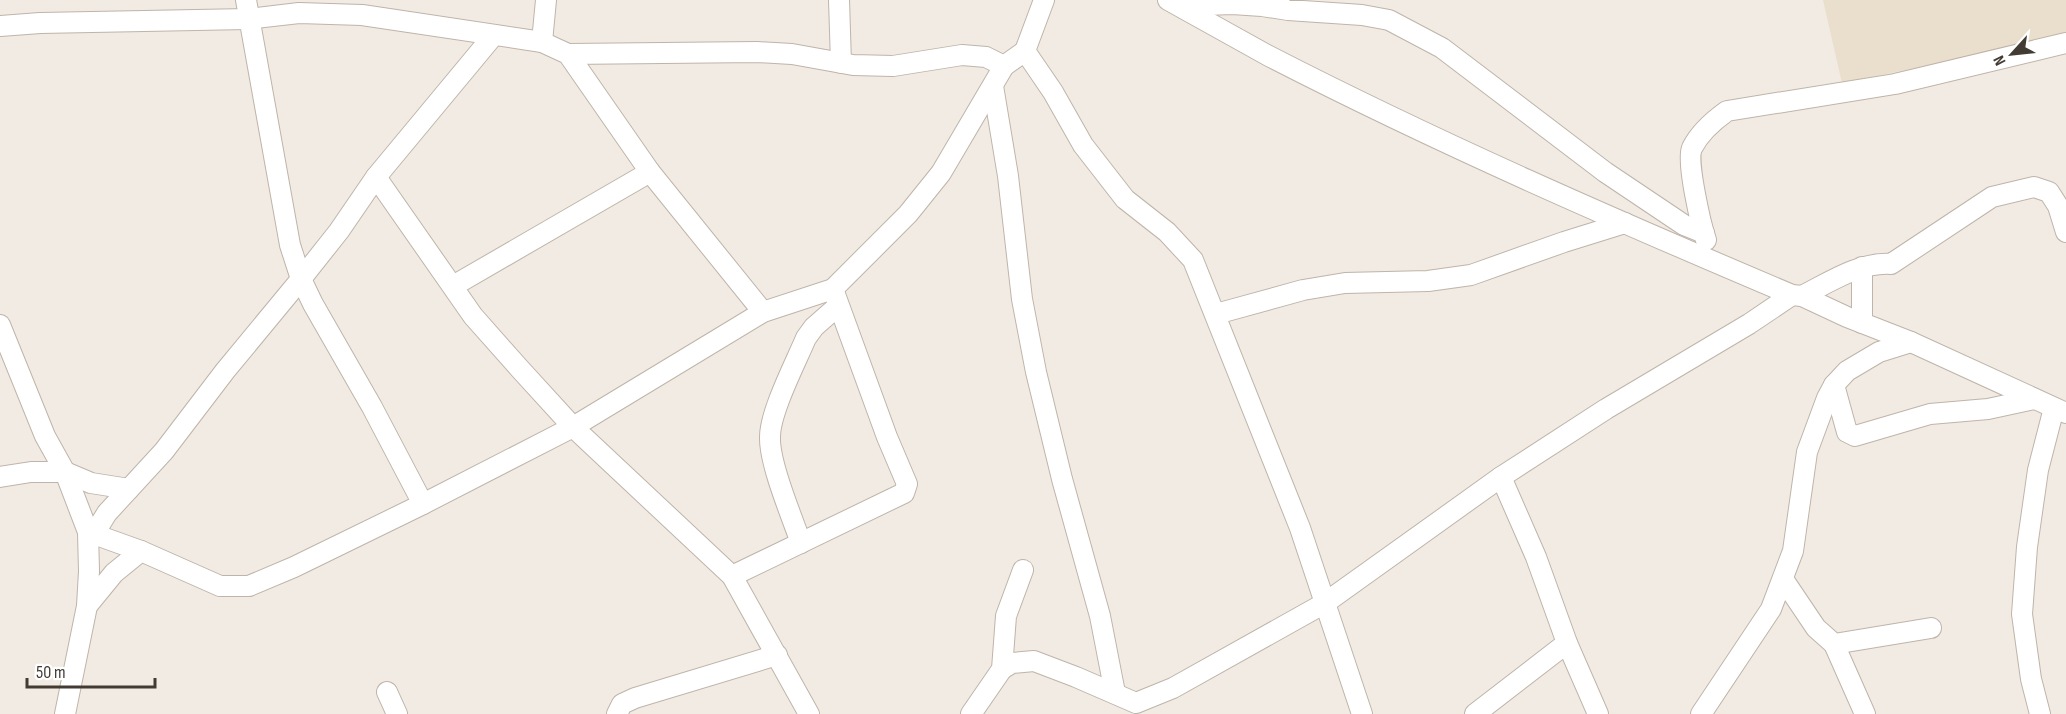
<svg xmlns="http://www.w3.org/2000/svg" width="2066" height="714" font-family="'Sofia Sans Condensed',sans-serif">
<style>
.education{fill:#eadecd}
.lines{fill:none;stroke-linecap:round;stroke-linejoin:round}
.minor-casing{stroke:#bfb4a9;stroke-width:22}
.minor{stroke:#fff;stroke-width:20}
</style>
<rect width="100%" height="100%" fill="#f1ebe3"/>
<!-- education -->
<path class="education" d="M 1823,0 L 2066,0 L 2066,37 L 1842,83 Z"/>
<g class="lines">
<defs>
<g id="minor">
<path d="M 246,0 L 290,245 L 301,279 L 313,304 L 372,407 L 423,504"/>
<path d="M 839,0 L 841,63"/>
<path d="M 1044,0 L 1025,51 L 1053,92 L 1083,145 L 1125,199 L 1167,232 L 1193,260 L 1300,528 L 1362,714"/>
<path d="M 1168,0 C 1201,18 1234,37 1267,55 C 1438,143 1615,220 1792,295 L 1802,296 L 1847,317 L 1911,342 L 2066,413"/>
<path d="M 1180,6 L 1232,4 L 1262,6 L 1288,10 L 1362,15 L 1389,20 L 1442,48 L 1605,172 L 1684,225 L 1704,233"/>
<path d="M 0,26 L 40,23 L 248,19 L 299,13 L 362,15 L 542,42 L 568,54 L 650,172 L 763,312"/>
<path d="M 542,42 L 546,0"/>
<path d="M 568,54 L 757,52 L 792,54 L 853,65 L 893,66 L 962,55 L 986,57 L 1004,66"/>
<path d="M 993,86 L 1008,176 L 1022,299 L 1036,372 L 1062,479 L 1100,616 L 1115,693"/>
<path d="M 376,177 L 473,316 L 520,369 L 573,427 L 732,576 L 809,714"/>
<path d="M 1706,240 C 1701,225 1686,161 1692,148 C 1700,132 1713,121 1727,111 L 1895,84 L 2066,43"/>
<path d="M 453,286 L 650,172"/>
<path d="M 1802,296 C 1830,282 1859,262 1891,264 L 1992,197 L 2034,187 L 2049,192 L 2058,206 L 2066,232"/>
<path d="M 1216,314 L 1303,290 L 1345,283 L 1428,281 L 1471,275 L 1564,242 L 1625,223"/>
<path d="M 1862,323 L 1862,267"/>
<path d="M 0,325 L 45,436 L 65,472 L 88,532 L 89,571 L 87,606 L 65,714"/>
<path d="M 1834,385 L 1847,432 L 1855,436 L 1930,414 L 1988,409 L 2034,399"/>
<path d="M 0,477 L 31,472 L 65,472 L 91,483 L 129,489"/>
<path d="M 1501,477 L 1536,557 L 1567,643 L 1598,714"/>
<path d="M 88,532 L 141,551 L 220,586 L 249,586 L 294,567 L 423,504 L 573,427 L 763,312 L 833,289 L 908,214 L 941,173 L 1004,66 L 1025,51"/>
<path d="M 94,534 L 107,513 L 164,451 L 225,371 L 301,279 L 339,231 L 376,177 L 493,36"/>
<path d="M 801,543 C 792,517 769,463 770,437 C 770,412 795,364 806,338 L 814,327 L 838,306"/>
<path d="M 732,576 L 904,493 L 907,484 L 887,437 L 833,289"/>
<path d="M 1783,579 L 1816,628 L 1834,644 L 1931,628"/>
<path d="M 87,606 L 114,573 L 141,551"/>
<path d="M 1834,644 L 1865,714"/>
<path d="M 1002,669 L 1012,663 L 1034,661 L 1076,677 L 1136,703 L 1173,688 L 1325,603 L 1501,477 L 1606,409 L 1749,324 L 1792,295"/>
<path d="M 387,692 L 397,714"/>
<path d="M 617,714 L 622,704 L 635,698 L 777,655"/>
<path d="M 971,714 L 1002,669 L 1006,616 L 1023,570"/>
<path d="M 1475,714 L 1567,643"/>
<path d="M 1701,714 L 1771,609 L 1793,551 L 1807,452 L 1827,398 L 1834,385 L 1847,371 L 1879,352 L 1911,342"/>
<path d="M 2040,714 L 2031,679 L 2022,614 L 2027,547 L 2038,470 L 2054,408"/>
</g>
</defs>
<!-- minor casing -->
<use href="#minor" class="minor-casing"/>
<!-- minor -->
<use href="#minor" class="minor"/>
</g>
<!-- north arrow -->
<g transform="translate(2012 54) rotate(243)" stroke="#ffffff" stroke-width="4.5" paint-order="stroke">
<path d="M0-4.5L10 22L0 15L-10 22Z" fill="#423b34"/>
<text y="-9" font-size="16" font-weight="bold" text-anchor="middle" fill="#423b34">N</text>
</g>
<!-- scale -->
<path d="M27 678v9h128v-9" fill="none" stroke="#423b34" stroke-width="3"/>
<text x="36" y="678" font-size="18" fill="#423b34" stroke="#ffffff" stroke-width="4.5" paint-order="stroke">50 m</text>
</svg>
